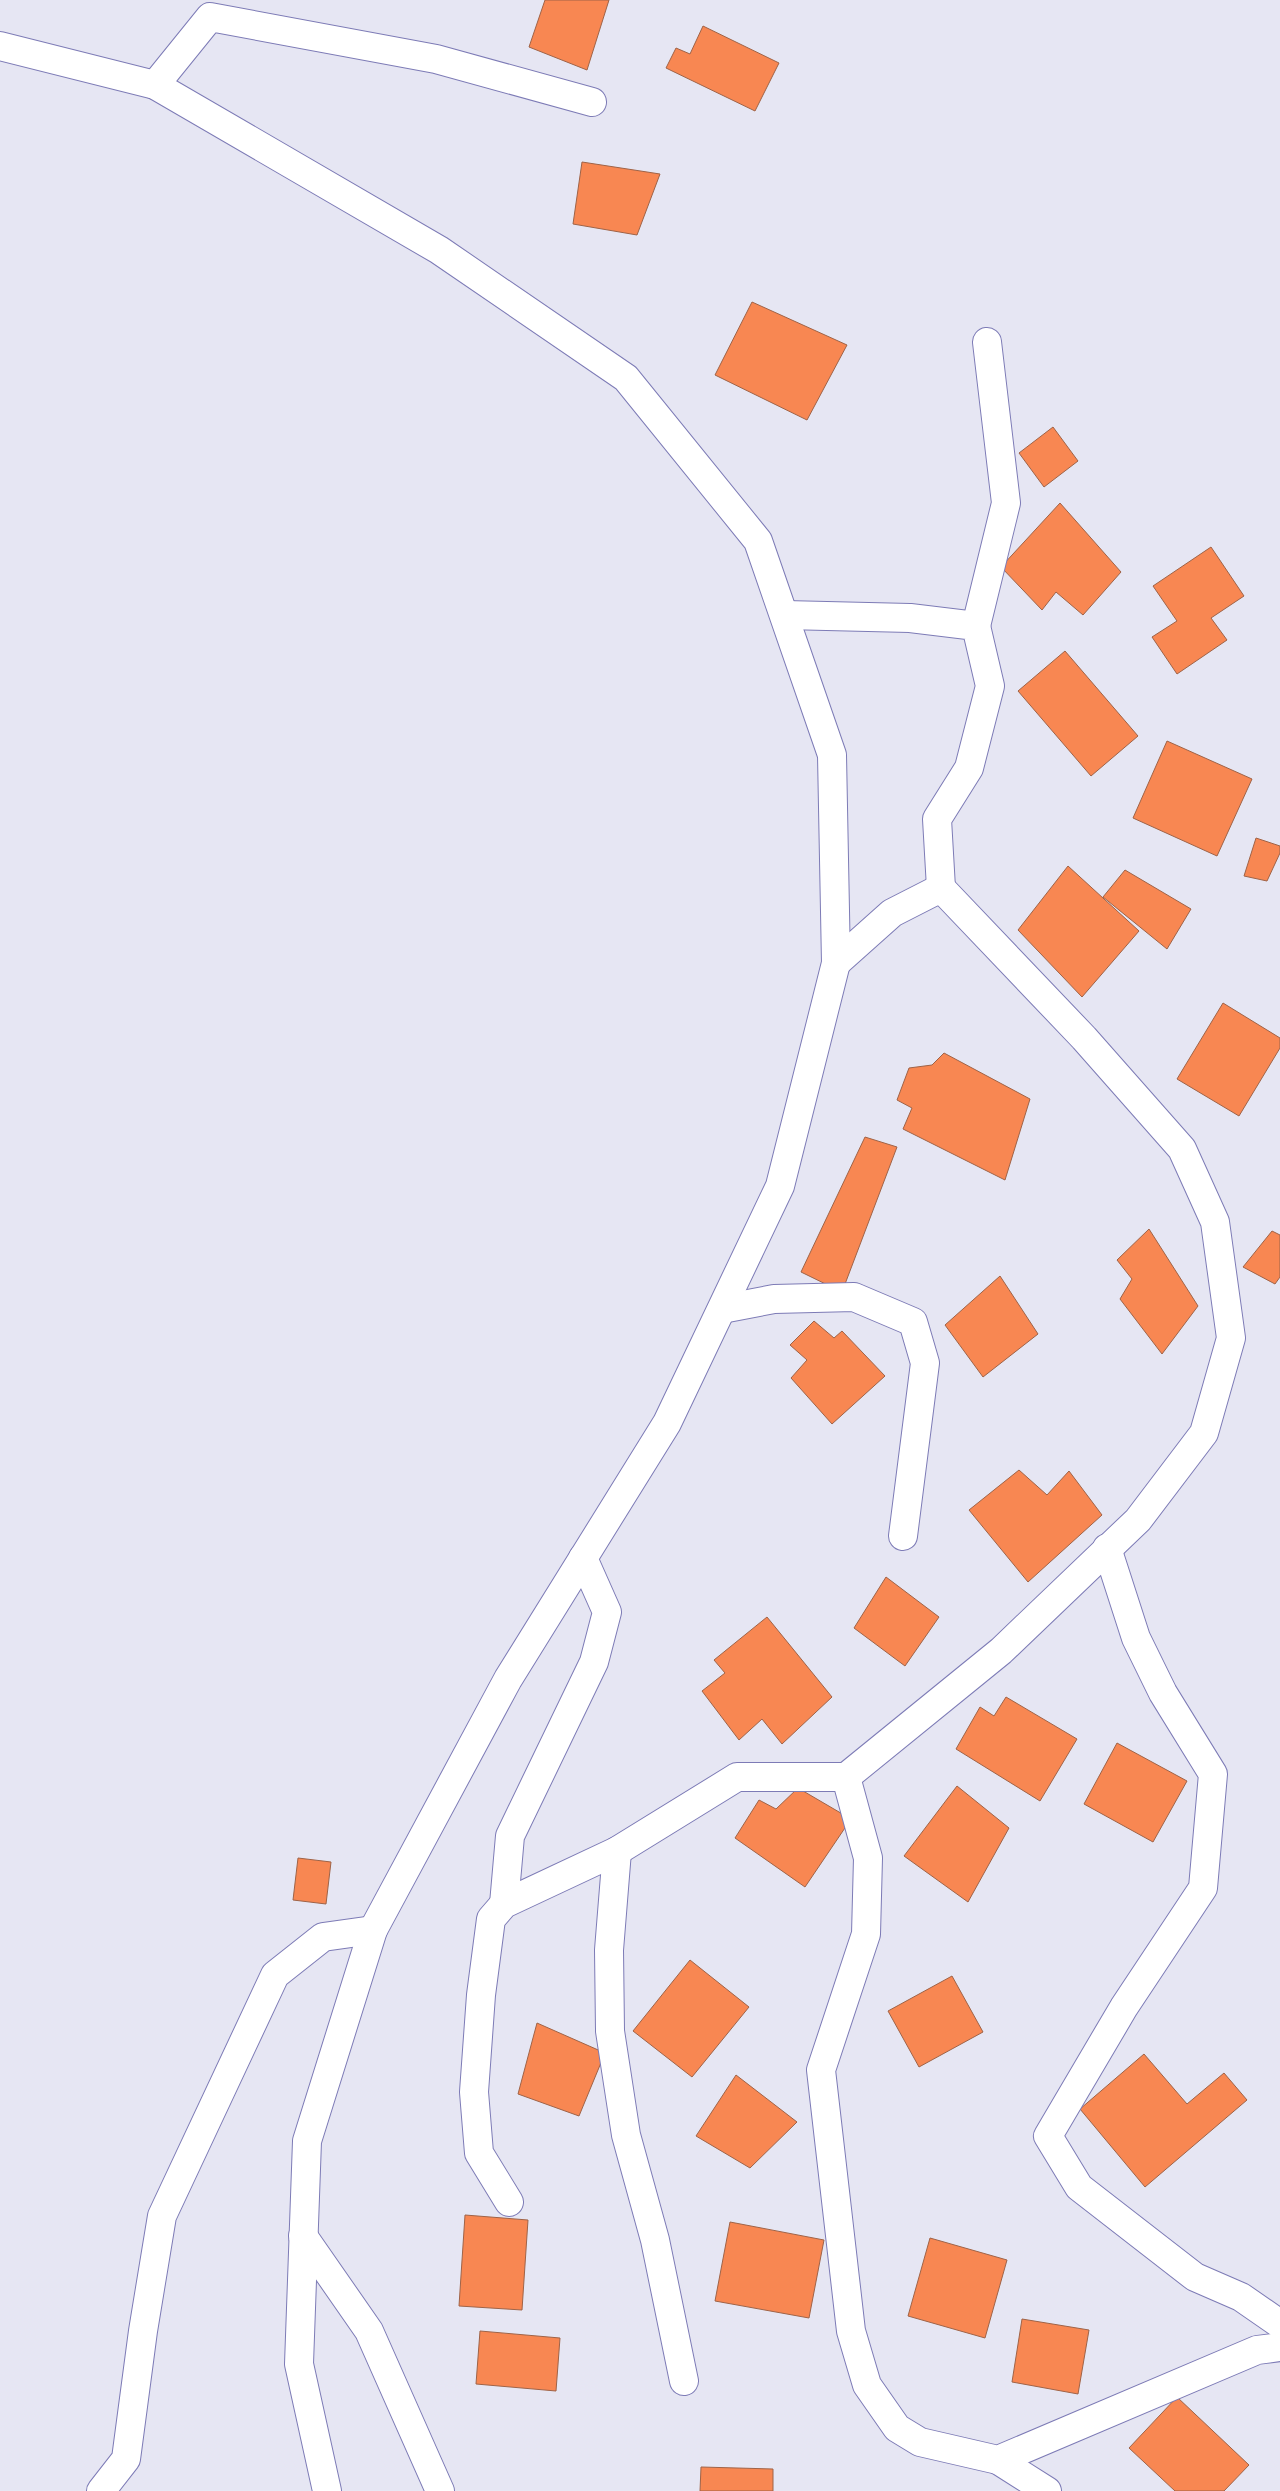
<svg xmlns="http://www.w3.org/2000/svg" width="1280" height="2491" font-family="'Nunito Sans',sans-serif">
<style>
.building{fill:#f88752;stroke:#9f6347}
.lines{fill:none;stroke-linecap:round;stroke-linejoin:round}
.minor-casing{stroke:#7d7bb6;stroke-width:30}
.minor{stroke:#fff;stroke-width:28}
</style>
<rect width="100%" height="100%" fill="#e6e6f3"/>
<!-- building -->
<g class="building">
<path d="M 545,0 L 609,0 L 587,70 L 529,47 Z"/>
<path d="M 703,26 L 779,63 L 755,111 L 666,68 L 676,48 L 690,54 Z"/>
<path d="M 582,162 L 660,174 L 637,235 L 573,224 Z"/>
<path d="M 752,302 L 847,345 L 807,420 L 715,375 Z"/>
<path d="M 1053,427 L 1078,461 L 1044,487 L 1019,453 Z"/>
<path d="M 1060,503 L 1121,572 L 1083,615 L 1056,592 L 1042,610 L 1001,567 Z"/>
<path d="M 1211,547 L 1244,596 L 1211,618 L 1227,640 L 1177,674 L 1152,637 L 1177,621 L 1153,586 Z"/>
<path d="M 1065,651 L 1138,736 L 1091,776 L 1018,691 Z"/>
<path d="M 1167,741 L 1252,779 L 1217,856 L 1133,818 Z"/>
<path d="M 1256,838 L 1280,846 L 1280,853 L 1267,881 L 1244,876 Z"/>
<path d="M 1068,866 L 1139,931 L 1082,997 L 1018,930 Z"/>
<path d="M 1125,870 L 1191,909 L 1167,949 L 1103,897 Z"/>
<path d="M 1223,1003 L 1280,1038 L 1280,1048 L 1239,1116 L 1177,1079 Z"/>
<path d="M 944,1053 L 1030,1099 L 1005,1180 L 903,1129 L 912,1108 L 897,1100 L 909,1068 L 932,1065 Z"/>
<path d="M 865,1137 L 897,1147 L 842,1292 L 801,1272 Z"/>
<path d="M 1149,1229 L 1198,1306 L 1162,1354 L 1120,1299 L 1132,1279 L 1117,1260 Z"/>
<path d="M 1272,1231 L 1280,1235 L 1280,1277 L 1275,1284 L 1243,1267 Z"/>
<path d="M 1000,1276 L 1038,1334 L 983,1377 L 945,1325 Z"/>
<path d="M 814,1321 L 834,1338 L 842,1331 L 885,1376 L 832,1424 L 791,1378 L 807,1360 L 790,1345 Z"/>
<path d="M 1019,1470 L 1047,1495 L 1069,1471 L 1102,1515 L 1028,1582 L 969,1510 Z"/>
<path d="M 886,1577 L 939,1617 L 905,1666 L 854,1628 Z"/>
<path d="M 767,1617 L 832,1697 L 782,1744 L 762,1719 L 739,1740 L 702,1691 L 725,1673 L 714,1660 Z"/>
<path d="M 1006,1697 L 1077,1739 L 1040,1801 L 956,1749 L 980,1707 L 994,1716 Z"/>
<path d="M 1117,1743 L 1187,1781 L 1153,1842 L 1084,1804 Z"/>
<path d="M 957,1786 L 1009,1828 L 968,1902 L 904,1856 Z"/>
<path d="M 798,1788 L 851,1819 L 805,1887 L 735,1838 L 759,1800 L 776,1809 Z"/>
<path d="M 298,1858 L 331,1862 L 326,1904 L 293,1900 Z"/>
<path d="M 690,1960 L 749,2007 L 692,2077 L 633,2031 Z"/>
<path d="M 952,1976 L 983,2032 L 919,2067 L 888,2011 Z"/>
<path d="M 537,2023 L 605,2053 L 579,2116 L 518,2094 Z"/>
<path d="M 1144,2054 L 1187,2104 L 1224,2073 L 1247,2100 L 1145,2187 L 1080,2109 Z"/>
<path d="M 736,2075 L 797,2122 L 750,2168 L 696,2136 Z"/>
<path d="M 465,2215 L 528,2220 L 522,2310 L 459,2306 Z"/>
<path d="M 730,2222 L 824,2240 L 809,2318 L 715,2301 Z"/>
<path d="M 930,2238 L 1007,2260 L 985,2338 L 908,2316 Z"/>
<path d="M 1022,2319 L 1089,2330 L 1078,2394 L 1012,2382 Z"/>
<path d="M 480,2331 L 560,2338 L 556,2391 L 476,2384 Z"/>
<path d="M 1177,2397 L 1249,2465 L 1224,2491 L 1175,2491 L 1129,2448 Z"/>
<path d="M 701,2467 L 773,2469 L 773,2491 L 700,2491 Z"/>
</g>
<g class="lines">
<defs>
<g id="minor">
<path d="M 0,46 L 155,85 L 439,250 L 626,378 L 758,541 L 832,755 L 836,963 L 780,1186 L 667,1423 L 508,1679 L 373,1930 L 307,2141 L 299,2364 L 327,2491"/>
<path d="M 155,85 L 210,17 L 436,59 L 592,102"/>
<path d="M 785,615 L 910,618 L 976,626 L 990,686 L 969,768 L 937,819 L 941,888"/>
<path d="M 976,626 L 1006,503 L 987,342"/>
<path d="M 722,1309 L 774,1299 L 854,1297 L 913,1322 L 925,1363 L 903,1536"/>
<path d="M 1107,1548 L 1136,1638 L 1163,1693 L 1213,1774 L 1203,1888 L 1124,2007 L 1048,2136 L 1079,2187 L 1195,2277 L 1241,2297 L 1280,2324"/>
<path d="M 846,1777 L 868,1858 L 866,1934 L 821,2070 L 851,2331 L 867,2385 L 897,2428 L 920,2442 L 998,2460 L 1257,2350 L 1280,2347"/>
<path d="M 617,1851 L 609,1950 L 610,2031 L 626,2135 L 655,2240 L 684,2381"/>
<path d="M 504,1904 L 510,1836 L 594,1662 L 607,1612 L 583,1558"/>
<path d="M 509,2202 L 479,2153 L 474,2092 L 481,1995 L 491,1919 L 504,1904 L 617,1851 L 737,1777 L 846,1777 L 1001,1651 L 1138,1520 L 1204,1433 L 1231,1338 L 1215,1222 L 1182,1149 L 1084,1038 L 941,888 L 892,913 L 836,963"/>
<path d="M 303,2236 L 369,2331 L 440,2491"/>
<path d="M 998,2460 L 1047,2491"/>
<path d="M 101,2491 L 126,2459 L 143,2331 L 162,2216 L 275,1975 L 323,1937 L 373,1930"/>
</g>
</defs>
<!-- minor casing -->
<use href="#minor" class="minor-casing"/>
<!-- minor -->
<use href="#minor" class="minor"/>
</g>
</svg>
